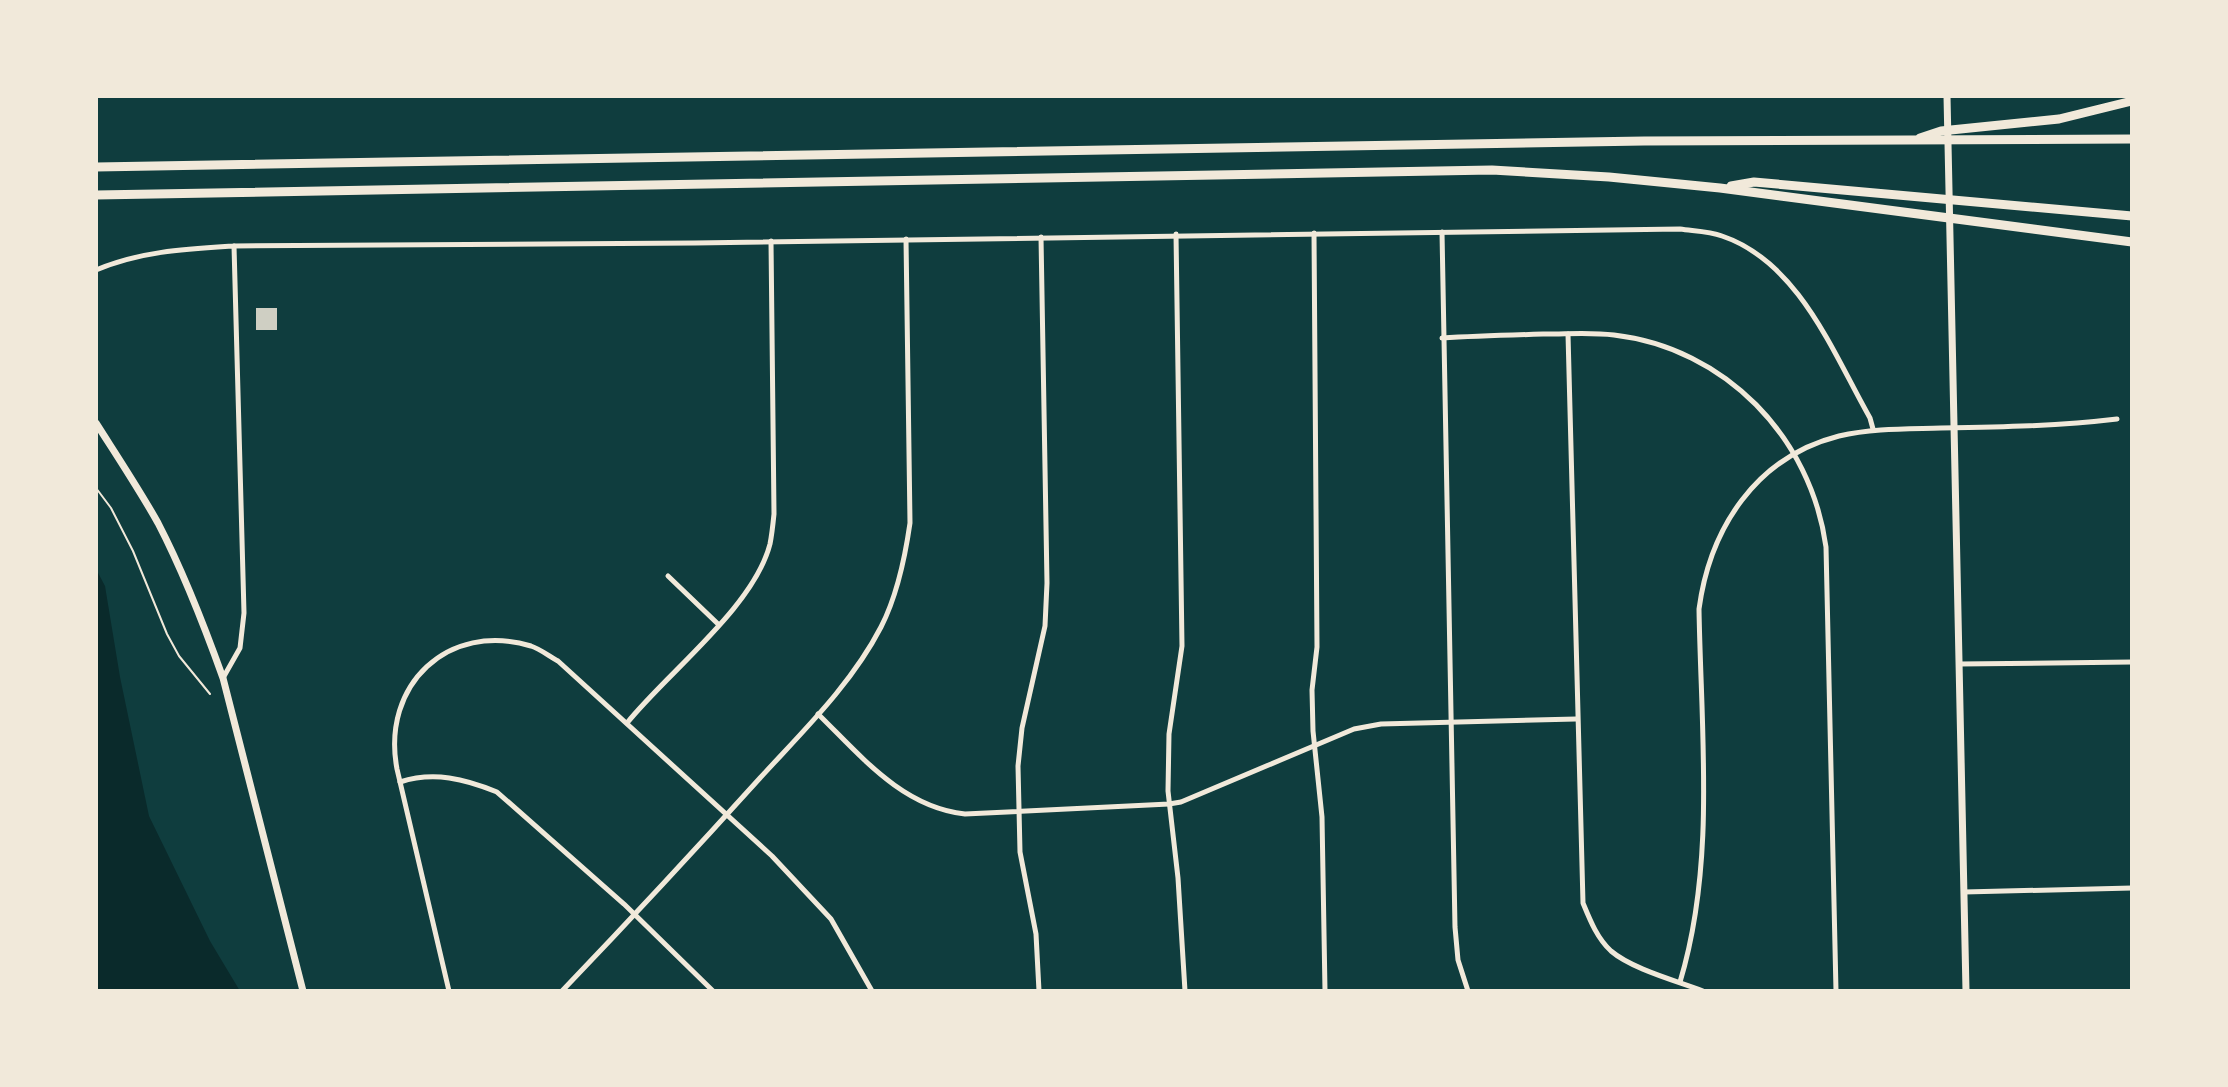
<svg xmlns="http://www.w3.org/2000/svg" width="2228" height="1087" font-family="'Sofia Sans Condensed',sans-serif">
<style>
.water{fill:#0a2a2b}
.building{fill:#cfcfc3}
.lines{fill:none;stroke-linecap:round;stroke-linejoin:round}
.path{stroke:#f1e9da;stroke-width:2}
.minor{stroke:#f1e9da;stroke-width:5}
.secondary{stroke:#f1e9da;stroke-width:7}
.motorway{stroke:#f1e9da;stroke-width:9}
</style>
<rect width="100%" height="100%" fill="#0f3d3e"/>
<!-- water -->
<path class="water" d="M 96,569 L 105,586 L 120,677 L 149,816 L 210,941 L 240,991 L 96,991 Z"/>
<!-- building -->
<rect class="building" x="256" y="308" width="21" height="22"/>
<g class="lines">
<!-- path -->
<path class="path" d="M 96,488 L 111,508 L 133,551 L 167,634 L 179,656 L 210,694"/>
<!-- minor -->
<g class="minor">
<path d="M 1442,232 L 1455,927 L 1458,960 L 1468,991"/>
<path d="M 1314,233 L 1317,647 L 1312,690 L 1313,731 L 1322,817 L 1325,991"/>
<path d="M 1176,234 L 1182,646 L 1169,734 L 1168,791 L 1178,878 L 1185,991"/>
<path d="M 96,270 C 142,251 185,249 234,246 L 695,243 L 1680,229 C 1694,231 1709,231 1722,236 C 1799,262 1833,353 1870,418 L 1873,429"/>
<path d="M 1568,334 L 1583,903 C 1590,920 1597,938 1611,951 C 1632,969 1677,981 1703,991"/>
<path d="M 1442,338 C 1477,336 1512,335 1546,334 C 1568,334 1591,332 1614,335 C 1725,348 1811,437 1826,547 L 1836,991"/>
<path d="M 668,576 L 718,624"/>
<path d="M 1959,664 L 2132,662"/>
<path d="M 223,678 L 240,648 L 244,613 L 234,246"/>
<path d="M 818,714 C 861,756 902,807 965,814 L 1169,804 L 1181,802 L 1354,729 L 1381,724 L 1576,719"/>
<path d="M 627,723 C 668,672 754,607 770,544 C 772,534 773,524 774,514 L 771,241"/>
<path d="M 400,782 C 434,771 465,779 497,792 L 624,904 L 713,991"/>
<path d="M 1964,892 L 2132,888"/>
<path d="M 1680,982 C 1716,863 1701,732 1699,609 C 1710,528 1756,457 1839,436 C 1873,428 1907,429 1941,428 C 2000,427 2059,426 2117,419"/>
<path d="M 449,991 L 397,769 C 381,685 448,621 531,646 C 540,649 549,656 558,661 L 772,856 L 831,919 L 872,991"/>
<path d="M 562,991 C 629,921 695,850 760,778 C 803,731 851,685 881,627 C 897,596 905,558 910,523 L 906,239"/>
<path d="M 1039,991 L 1036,934 L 1020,852 L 1018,766 L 1022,728 L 1045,626 L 1047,583 L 1041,237"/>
</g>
<!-- secondary -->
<g class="secondary">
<path d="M 1947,96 L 1966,991"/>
<path d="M 96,423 C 117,456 139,489 158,523 C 184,573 204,625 223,678 L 303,991"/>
</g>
<!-- motorway -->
<g class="motorway">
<path d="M 1920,138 L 1941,131 L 2059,119 L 2132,101"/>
<path d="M 96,167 L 1644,141 L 2132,139"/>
<path d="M 1731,186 L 1754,182 L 2132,216"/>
<path d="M 96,195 L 1492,170 L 1609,177 L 1720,188 L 2132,242"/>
</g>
</g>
<!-- border -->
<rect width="2228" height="1087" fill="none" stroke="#f1e9da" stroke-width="196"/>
</svg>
